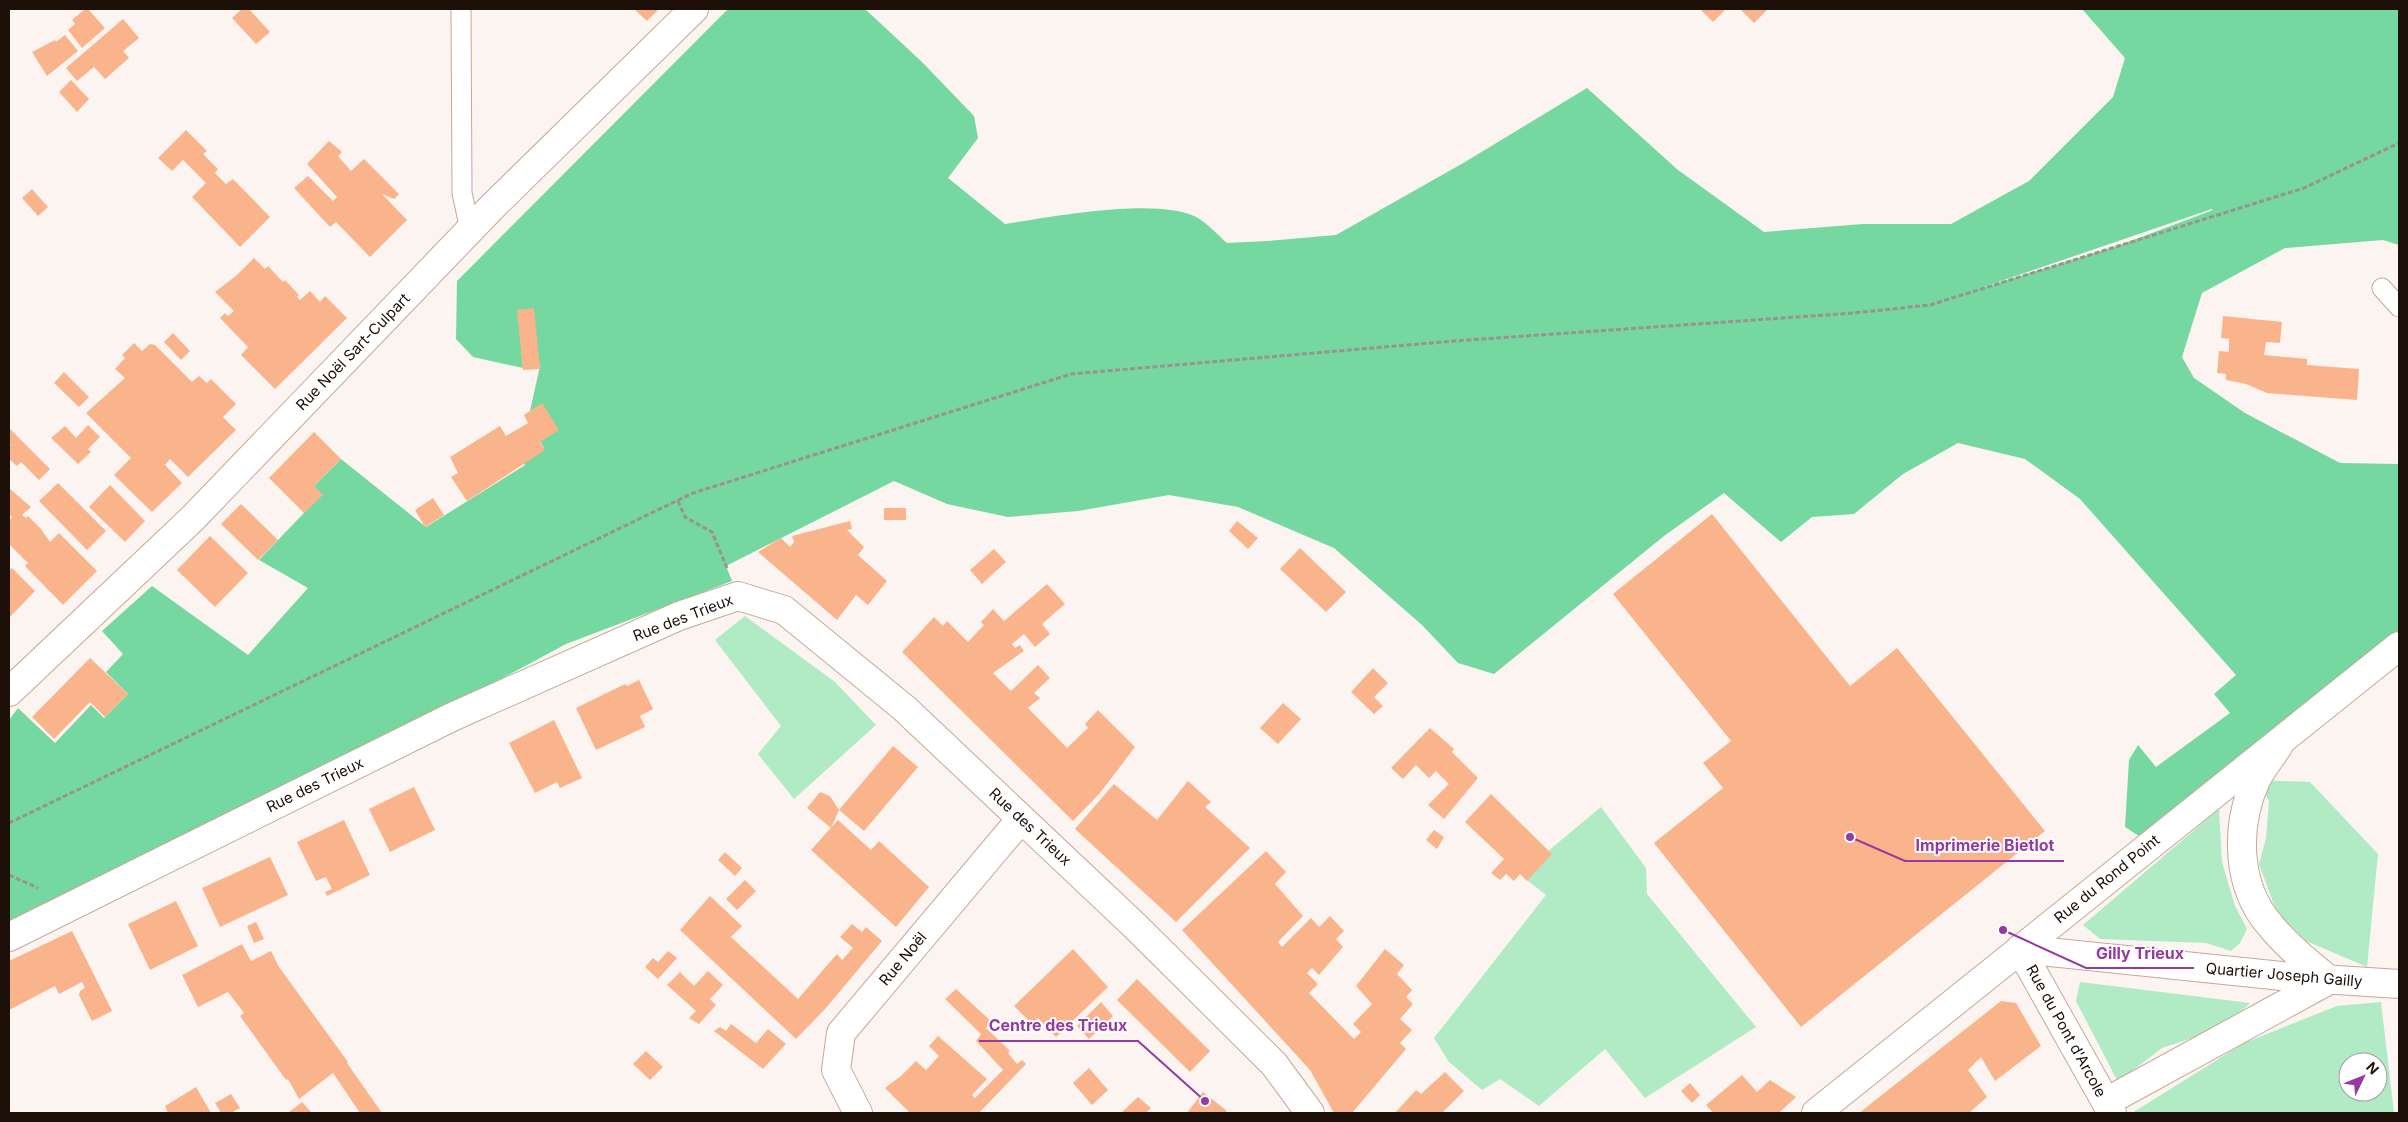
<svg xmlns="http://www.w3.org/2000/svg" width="2408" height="1122" font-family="Inter,sans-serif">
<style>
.green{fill:#b0ebc6;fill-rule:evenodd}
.forest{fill:#75d8a0;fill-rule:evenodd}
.building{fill:#fab48b}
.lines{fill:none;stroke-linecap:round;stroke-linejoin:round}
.service-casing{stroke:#c9a794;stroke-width:21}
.minor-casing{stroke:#c9a794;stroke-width:30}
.tertiary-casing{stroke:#c9a794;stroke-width:30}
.path{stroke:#9b928d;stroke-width:3;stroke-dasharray:5 2.5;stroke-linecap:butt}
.service{stroke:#fff;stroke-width:19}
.minor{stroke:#fff;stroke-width:28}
.tertiary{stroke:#fff;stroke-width:28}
.labels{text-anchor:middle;stroke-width:4;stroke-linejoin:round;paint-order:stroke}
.street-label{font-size:15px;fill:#1c1009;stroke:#fff}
.leader{fill:none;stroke:#9539a3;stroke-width:2}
.callout-dot{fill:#9539a3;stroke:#fff;stroke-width:2}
.callout-label{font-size:16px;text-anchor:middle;font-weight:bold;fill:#9539a3;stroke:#fff;stroke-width:4;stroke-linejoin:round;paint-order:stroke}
</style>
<rect width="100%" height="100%" fill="#fbf4f0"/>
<!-- green -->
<g class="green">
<path d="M 745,616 L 835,682 L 876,725 L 794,799 L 758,754 L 781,726 L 715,640 Z"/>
<path d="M 2256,780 L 2310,782 L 2378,854 L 2367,967 L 2306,941 L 2277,913 L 2259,864 L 2266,838 L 2269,801 Z"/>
<path d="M 1601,807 L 1646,868 L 1647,894 L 1756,1027 L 1645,1098 L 1605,1049 L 1539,1106 L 1500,1079 L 1482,1090 L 1449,1062 L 1434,1038 L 1546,895 L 1523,877 L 1547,852 Z"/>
<path d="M 2219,809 L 2222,862 L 2235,906 L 2247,929 L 2240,943 L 2231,951 L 2206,943 L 2100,939 L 2083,925 Z"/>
<path d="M 2080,982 L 2250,1003 L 2223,1028 L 2162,1048 L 2118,1082 L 2076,1001 Z"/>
<path d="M 2381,1002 L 2394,1113 L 2132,1113 L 2244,1043 L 2337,1006 ZM 2348,1062 L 2378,1062 L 2378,1092 L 2348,1092 Z"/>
</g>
<!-- forest -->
<path class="forest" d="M 728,9 L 865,9 L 922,62 L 974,116 L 978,138 L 948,178 L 1005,224 C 1050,217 1160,196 1198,218 C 1208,224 1218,235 1227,243 L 1268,241 L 1336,235 L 1465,162 L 1587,88 L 1678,170 L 1764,232 L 1863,224 L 1951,224 L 2029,181 L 2113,97 L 2125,58 L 2082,9 L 2399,9 L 2399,245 L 2383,240 L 2285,248 L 2202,293 L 2182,357 L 2194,378 L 2245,413 L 2340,463 L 2399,464 L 2399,632 L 2139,836 L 2125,827 L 2129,760 L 2138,745 L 2156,767 L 2230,713 L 2214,694 L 2236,675 L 2080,499 L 2025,459 L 1958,443 L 1903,474 L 1854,514 L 1812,517 L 1781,542 L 1724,493 L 1664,536 L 1494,674 L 1458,663 L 1422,625 L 1334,548 L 1238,507 L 1169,495 L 1078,511 L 1008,517 L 947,504 L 894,481 L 726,566 L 732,581 L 566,644 L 147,869 L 9,930 L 9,720 L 18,708 L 55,743 L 91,705 L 104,718 L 128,694 L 106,672 L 123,654 L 102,631 L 152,586 L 248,655 L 308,588 L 259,560 L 321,495 L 314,486 L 341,459 L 426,527 L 525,465 L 522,461 L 544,448 L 528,420 L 540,366 L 518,314 L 523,368 L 473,357 L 456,339 L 457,281 ZM 2213,210 L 2120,245 L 1975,290 L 2212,209 Z"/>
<!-- building -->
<g class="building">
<path d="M 85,9 L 88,9 L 105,28 L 82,48 L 68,30 L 75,24 L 72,20 Z"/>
<path d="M 242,9 L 249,9 L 270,32 L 256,44 L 232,18 Z"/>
<path d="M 634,9 L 659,9 L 647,21 Z"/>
<path d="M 1700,9 L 1726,9 L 1713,22 Z"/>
<path d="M 1740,9 L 1768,9 L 1754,23 Z"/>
<path d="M 123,19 L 139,38 L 123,51 L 129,58 L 105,79 L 94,67 L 77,81 L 66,68 Z"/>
<path d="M 65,35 L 78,51 L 47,76 L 32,52 L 55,40 L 56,42 Z"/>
<path d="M 71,80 L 89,99 L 77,112 L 59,92 Z"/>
<path d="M 186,130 L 207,151 L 203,154 L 218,169 L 215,173 L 226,184 L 233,179 L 270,217 L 240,247 L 192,197 L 206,183 L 183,160 L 172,171 L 158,158 Z"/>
<path d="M 329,141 L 342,152 L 338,156 L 351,171 L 364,159 L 399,194 L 394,199 L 382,194 L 407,220 L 370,257 L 336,222 L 330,227 L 294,188 L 308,176 L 333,201 L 337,197 L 307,164 Z"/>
<path d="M 32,189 L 48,207 L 38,216 L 22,198 Z"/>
<path d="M 254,258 L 265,269 L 268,266 L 283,282 L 285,280 L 299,295 L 297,297 L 300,300 L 310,291 L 320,302 L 325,296 L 347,318 L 275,389 L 241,355 L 248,347 L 220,318 L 225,313 L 228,316 L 234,311 L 215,292 L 237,275 Z"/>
<path d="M 534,308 L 540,369 L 523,370 L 517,310 Z"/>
<path d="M 2223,316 L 2282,322 L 2280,343 L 2266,342 L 2264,355 L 2307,359 L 2307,365 L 2359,369 L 2357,400 L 2267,393 L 2246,384 L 2226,380 L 2226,374 L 2217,373 L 2219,351 L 2229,352 L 2229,339 L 2221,338 Z"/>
<path d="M 173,333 L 190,351 L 181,360 L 164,342 Z"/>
<path d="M 134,343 L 142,351 L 150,344 L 155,345 L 192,382 L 199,376 L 207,383 L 211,379 L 236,404 L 223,417 L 236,430 L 188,477 L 170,459 L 165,465 L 182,483 L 152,512 L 114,475 L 131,458 L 86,413 L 125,378 L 115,369 L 125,358 L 122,355 Z"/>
<path d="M 64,372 L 89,397 L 79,407 L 54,383 Z"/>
<path d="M 542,403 L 559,430 L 540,442 L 545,450 L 467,501 L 451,477 L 458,473 L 450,457 L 500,426 L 506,436 L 528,423 L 524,415 Z"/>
<path d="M 88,425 L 100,437 L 88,449 L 91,452 L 78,464 L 51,438 L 65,426 L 76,438 Z"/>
<path d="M 10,429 L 50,469 L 39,480 L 21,462 L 17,466 L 9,459 L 9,448 L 11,445 L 9,443 Z"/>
<path d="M 314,432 L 341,459 L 314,486 L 323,495 L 304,513 L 269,478 Z"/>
<path d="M 58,483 L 106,531 L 87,550 L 39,501 Z"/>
<path d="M 110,485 L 145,521 L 125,542 L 89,507 Z"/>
<path d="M 10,489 L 31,507 L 22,515 L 26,518 L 28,516 L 41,529 L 50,542 L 59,533 L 97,571 L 63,605 L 25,566 L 28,563 L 9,544 L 9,521 L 12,517 L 9,514 Z"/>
<path d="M 433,498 L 444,515 L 425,527 L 415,510 Z"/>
<path d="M 241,504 L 278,540 L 258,560 L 221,524 Z"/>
<rect x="884" y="508" width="22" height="12"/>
<path d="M 1712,514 L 1850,686 L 1897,648 L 2045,831 L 1801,1027 L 1654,843 L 1723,788 L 1703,763 L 1731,741 L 1613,594 Z"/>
<path d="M 850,521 L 852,529 L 847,530 L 864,547 L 858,555 L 887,581 L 868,605 L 856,595 L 837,620 L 758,552 L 781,538 L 790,547 L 794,542 L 792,536 Z"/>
<path d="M 1237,521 L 1258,538 L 1248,549 L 1229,531 Z"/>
<path d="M 210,536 L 248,573 L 215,607 L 177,570 Z"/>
<path d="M 1300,548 L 1346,592 L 1326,612 L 1280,569 Z"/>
<path d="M 994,549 L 1006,562 L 982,584 L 970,570 Z"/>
<path d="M 12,568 L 35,591 L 9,618 L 9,571 Z"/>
<path d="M 1047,584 L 1065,604 L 1042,624 L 1050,634 L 1035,647 L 1024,634 L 1012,644 L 1015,648 L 1020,645 L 1024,651 L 993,673 L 1011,691 L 1038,665 L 1050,678 L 1034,693 L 1040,698 L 1028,708 L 1067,748 L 1088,728 L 1085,724 L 1098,710 L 1135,747 L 1100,793 L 1073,821 L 902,652 L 934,617 L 943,626 L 947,621 L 968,642 L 984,625 L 981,622 L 993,609 L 1004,621 Z"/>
<path d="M 90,658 L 128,694 L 105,717 L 90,702 L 54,739 L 32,717 Z"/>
<path d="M 1373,668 L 1388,683 L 1374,697 L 1383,706 L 1374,714 L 1351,692 Z"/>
<path d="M 639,680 L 653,709 L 640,716 L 645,727 L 596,750 L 576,708 L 625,684 L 627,686 Z"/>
<path d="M 1283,703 L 1301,719 L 1278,744 L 1260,728 Z"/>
<path d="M 554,720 L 582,778 L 560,788 L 557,782 L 535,793 L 509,743 Z"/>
<path d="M 1430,728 L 1454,749 L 1452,752 L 1478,778 L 1444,819 L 1428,805 L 1449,784 L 1436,771 L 1429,778 L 1416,765 L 1403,779 L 1391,768 Z"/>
<path d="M 893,746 L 918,767 L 864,831 L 839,810 Z"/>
<path d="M 1188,781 L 1211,802 L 1205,807 L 1250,848 L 1176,922 L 1075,829 L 1114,784 L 1157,820 Z"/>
<path d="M 414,787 L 435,830 L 390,852 L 369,809 Z"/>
<path d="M 820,792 L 830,796 L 839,810 L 831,828 L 807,808 Z"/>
<path d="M 1491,794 L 1552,854 L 1527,881 L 1520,874 L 1514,881 L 1506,874 L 1500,880 L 1491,873 L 1504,859 L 1465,822 Z"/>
<path d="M 344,820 L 370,875 L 327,896 L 325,892 L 332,889 L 326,877 L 316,881 L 297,842 Z"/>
<path d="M 838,820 L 871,850 L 879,841 L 929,887 L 896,927 L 811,850 Z"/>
<path d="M 1434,830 L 1444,837 L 1437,849 L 1426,840 Z"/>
<path d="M 1266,851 L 1286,872 L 1275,884 L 1303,916 L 1278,942 L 1282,947 L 1311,918 L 1319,927 L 1330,916 L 1344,931 L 1336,939 L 1343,947 L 1319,975 L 1312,968 L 1307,973 L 1318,984 L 1309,993 L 1354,1039 L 1361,1032 L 1353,1024 L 1372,1004 L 1356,986 L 1385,949 L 1404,965 L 1397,974 L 1412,990 L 1406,997 L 1413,1004 L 1400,1019 L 1412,1030 L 1400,1043 L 1406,1049 L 1352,1113 L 1334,1113 L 1310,1070 L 1182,930 Z"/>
<path d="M 725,852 L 742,868 L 735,876 L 718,860 Z"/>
<path d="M 270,857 L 288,895 L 220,927 L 202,888 Z"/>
<path d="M 745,880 L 756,891 L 737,910 L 726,899 Z"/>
<path d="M 710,896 L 742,926 L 731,937 L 798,999 L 837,954 L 842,960 L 853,948 L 840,937 L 852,924 L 862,932 L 866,927 L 882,941 L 826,1008 L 796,1039 L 680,930 Z"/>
<path d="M 176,901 L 198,946 L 150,970 L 128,924 Z"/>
<path d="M 256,922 L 264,939 L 254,943 L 247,926 Z"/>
<path d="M 72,931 L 112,1011 L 92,1021 L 79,995 L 80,991 L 85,988 L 82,982 L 59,994 L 55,986 L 9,1010 L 9,961 Z"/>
<path d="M 242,944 L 251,961 L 271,951 L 279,967 L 348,1062 L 347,1063 L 382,1113 L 360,1113 L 333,1073 L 299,1099 L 288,1079 L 286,1080 L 240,1016 L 244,1013 L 228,992 L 198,1007 L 182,975 Z"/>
<path d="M 1073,949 L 1108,987 L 1056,1037 L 1038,1018 L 1032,1024 L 1014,1006 Z"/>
<path d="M 668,951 L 677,958 L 658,979 L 645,967 L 653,958 L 658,962 Z"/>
<path d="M 708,971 L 723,985 L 710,999 L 716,1005 L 699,1024 L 689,1018 L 696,1011 L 667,985 L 680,972 L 694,986 Z"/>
<path d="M 1137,979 L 1210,1051 L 1190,1072 L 1117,1000 Z"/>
<path d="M 956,989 L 992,1022 L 986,1028 L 1010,1051 L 1008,1053 L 1017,1064 L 1022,1060 L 1026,1064 L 979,1113 L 910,1113 L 885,1088 L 901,1076 L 916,1061 L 926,1070 L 928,1068 L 939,1056 L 929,1046 L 938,1036 L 987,1079 L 972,1095 L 975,1098 L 1003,1070 L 976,1041 L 981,1034 L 945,999 Z"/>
<path d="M 2001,1001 L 2016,1003 L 2041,1046 L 1995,1081 L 1981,1057 L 1968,1070 L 1987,1097 L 1969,1113 L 1859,1113 Z"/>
<path d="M 1101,1002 L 1113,1016 L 1089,1039 L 1077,1026 Z"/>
<path d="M 731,1024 L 756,1043 L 768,1029 L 786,1044 L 763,1069 L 714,1031 L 720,1027 L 726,1031 Z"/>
<path d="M 646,1051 L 663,1067 L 650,1080 L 633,1064 Z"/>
<path d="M 1089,1068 L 1108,1090 L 1092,1105 L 1073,1083 Z"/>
<path d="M 1445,1072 L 1464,1091 L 1442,1113 L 1395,1113 L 1416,1090 L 1421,1094 Z"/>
<path d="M 1742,1075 L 1757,1092 L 1770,1080 L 1796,1097 L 1779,1113 L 1713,1113 L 1706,1105 Z"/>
<path d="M 1690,1083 L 1700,1095 L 1692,1103 L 1681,1091 Z"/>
<path d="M 196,1087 L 211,1113 L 168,1113 L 165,1106 Z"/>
<path d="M 1203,1092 L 1227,1111 L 1225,1113 L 1187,1113 Z"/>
<path d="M 231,1094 L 240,1108 L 231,1113 L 221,1113 L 215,1103 Z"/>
<path d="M 1138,1097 L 1151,1108 L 1146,1113 L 1121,1113 Z"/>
<path d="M 302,1102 L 312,1113 L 290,1113 L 289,1112 Z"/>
</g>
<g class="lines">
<defs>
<g id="service">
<path d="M 461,9 L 462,193 L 470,230"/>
<path d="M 2382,288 L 2399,307"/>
</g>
<g id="minor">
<path d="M 9,692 L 193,518 L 492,207 L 694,9"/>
<path d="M 9,937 L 452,717 L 679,616 L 738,596 L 784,610 L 904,708 L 1134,925 L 1274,1064 L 1310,1113"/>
<path d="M 2020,949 L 2291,977 L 2399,984"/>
<path d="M 2020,949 L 2112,1113"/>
<path d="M 2106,1102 L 2329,980 C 2308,963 2287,946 2270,925 C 2236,886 2235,826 2256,780 C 2262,768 2272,756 2279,745"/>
<path d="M 858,1113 L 836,1070 L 841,1033 L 1021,819"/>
</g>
<path id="tertiary" d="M 1816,1113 L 2399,646"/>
</defs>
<!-- service casing -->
<use href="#service" class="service-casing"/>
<!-- minor casing -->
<use href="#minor" class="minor-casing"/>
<!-- tertiary casing -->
<use href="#tertiary" class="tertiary-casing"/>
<!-- path -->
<g class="path">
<path d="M 678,501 L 685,517 L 712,532 L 727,568"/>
<path d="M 9,823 L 693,493 L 1071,374 L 1454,341 L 1854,313 L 1930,305 L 2304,188 L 2399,143"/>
<path d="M 9,875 L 38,888"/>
</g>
<!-- service -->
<use href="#service" class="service"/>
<!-- minor -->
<use href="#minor" class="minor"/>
<!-- tertiary -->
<use href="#tertiary" class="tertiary"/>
</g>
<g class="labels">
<!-- street labels -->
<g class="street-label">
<text transform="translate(353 352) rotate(-46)" y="5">Rue Noël Sart-Culpart</text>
<text transform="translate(683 618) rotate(-21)" y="5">Rue des Trieux</text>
<text transform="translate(315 785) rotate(-26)" y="5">Rue des Trieux</text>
<text transform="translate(1030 827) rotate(43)" y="5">Rue des Trieux</text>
<text transform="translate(2107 879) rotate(-39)" y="5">Rue du Rond Point</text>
<text transform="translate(903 959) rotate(-50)" y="5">Rue Noël</text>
<text transform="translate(2284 975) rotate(5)" y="5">Quartier Joseph Gailly</text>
<text transform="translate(2066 1031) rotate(61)" y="5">Rue du Pont d'Arcole</text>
</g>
</g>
<!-- callouts -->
<path class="leader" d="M1850 837L1905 861H2064M2003 930L2086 968H2194M1205 1101L1138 1041H979"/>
<g class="callout-dot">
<circle cx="1850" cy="837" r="5"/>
<circle cx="2003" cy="930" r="5"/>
<circle cx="1205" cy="1101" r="5"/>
</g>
<g class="callout-label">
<text x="1985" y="851">Imprimerie Bietlot</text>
<text x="2140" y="959">Gilly Trieux</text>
<text x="1058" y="1031">Centre des Trieux</text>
</g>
<!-- border -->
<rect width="2408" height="1122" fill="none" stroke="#1c1009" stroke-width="20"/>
<!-- north arrow -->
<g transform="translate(2363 1077) rotate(47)"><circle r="24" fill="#ffffff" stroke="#a49f9d"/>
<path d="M0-4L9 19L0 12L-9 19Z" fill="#9539a3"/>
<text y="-8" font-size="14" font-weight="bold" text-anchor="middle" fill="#1c1009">N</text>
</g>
</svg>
